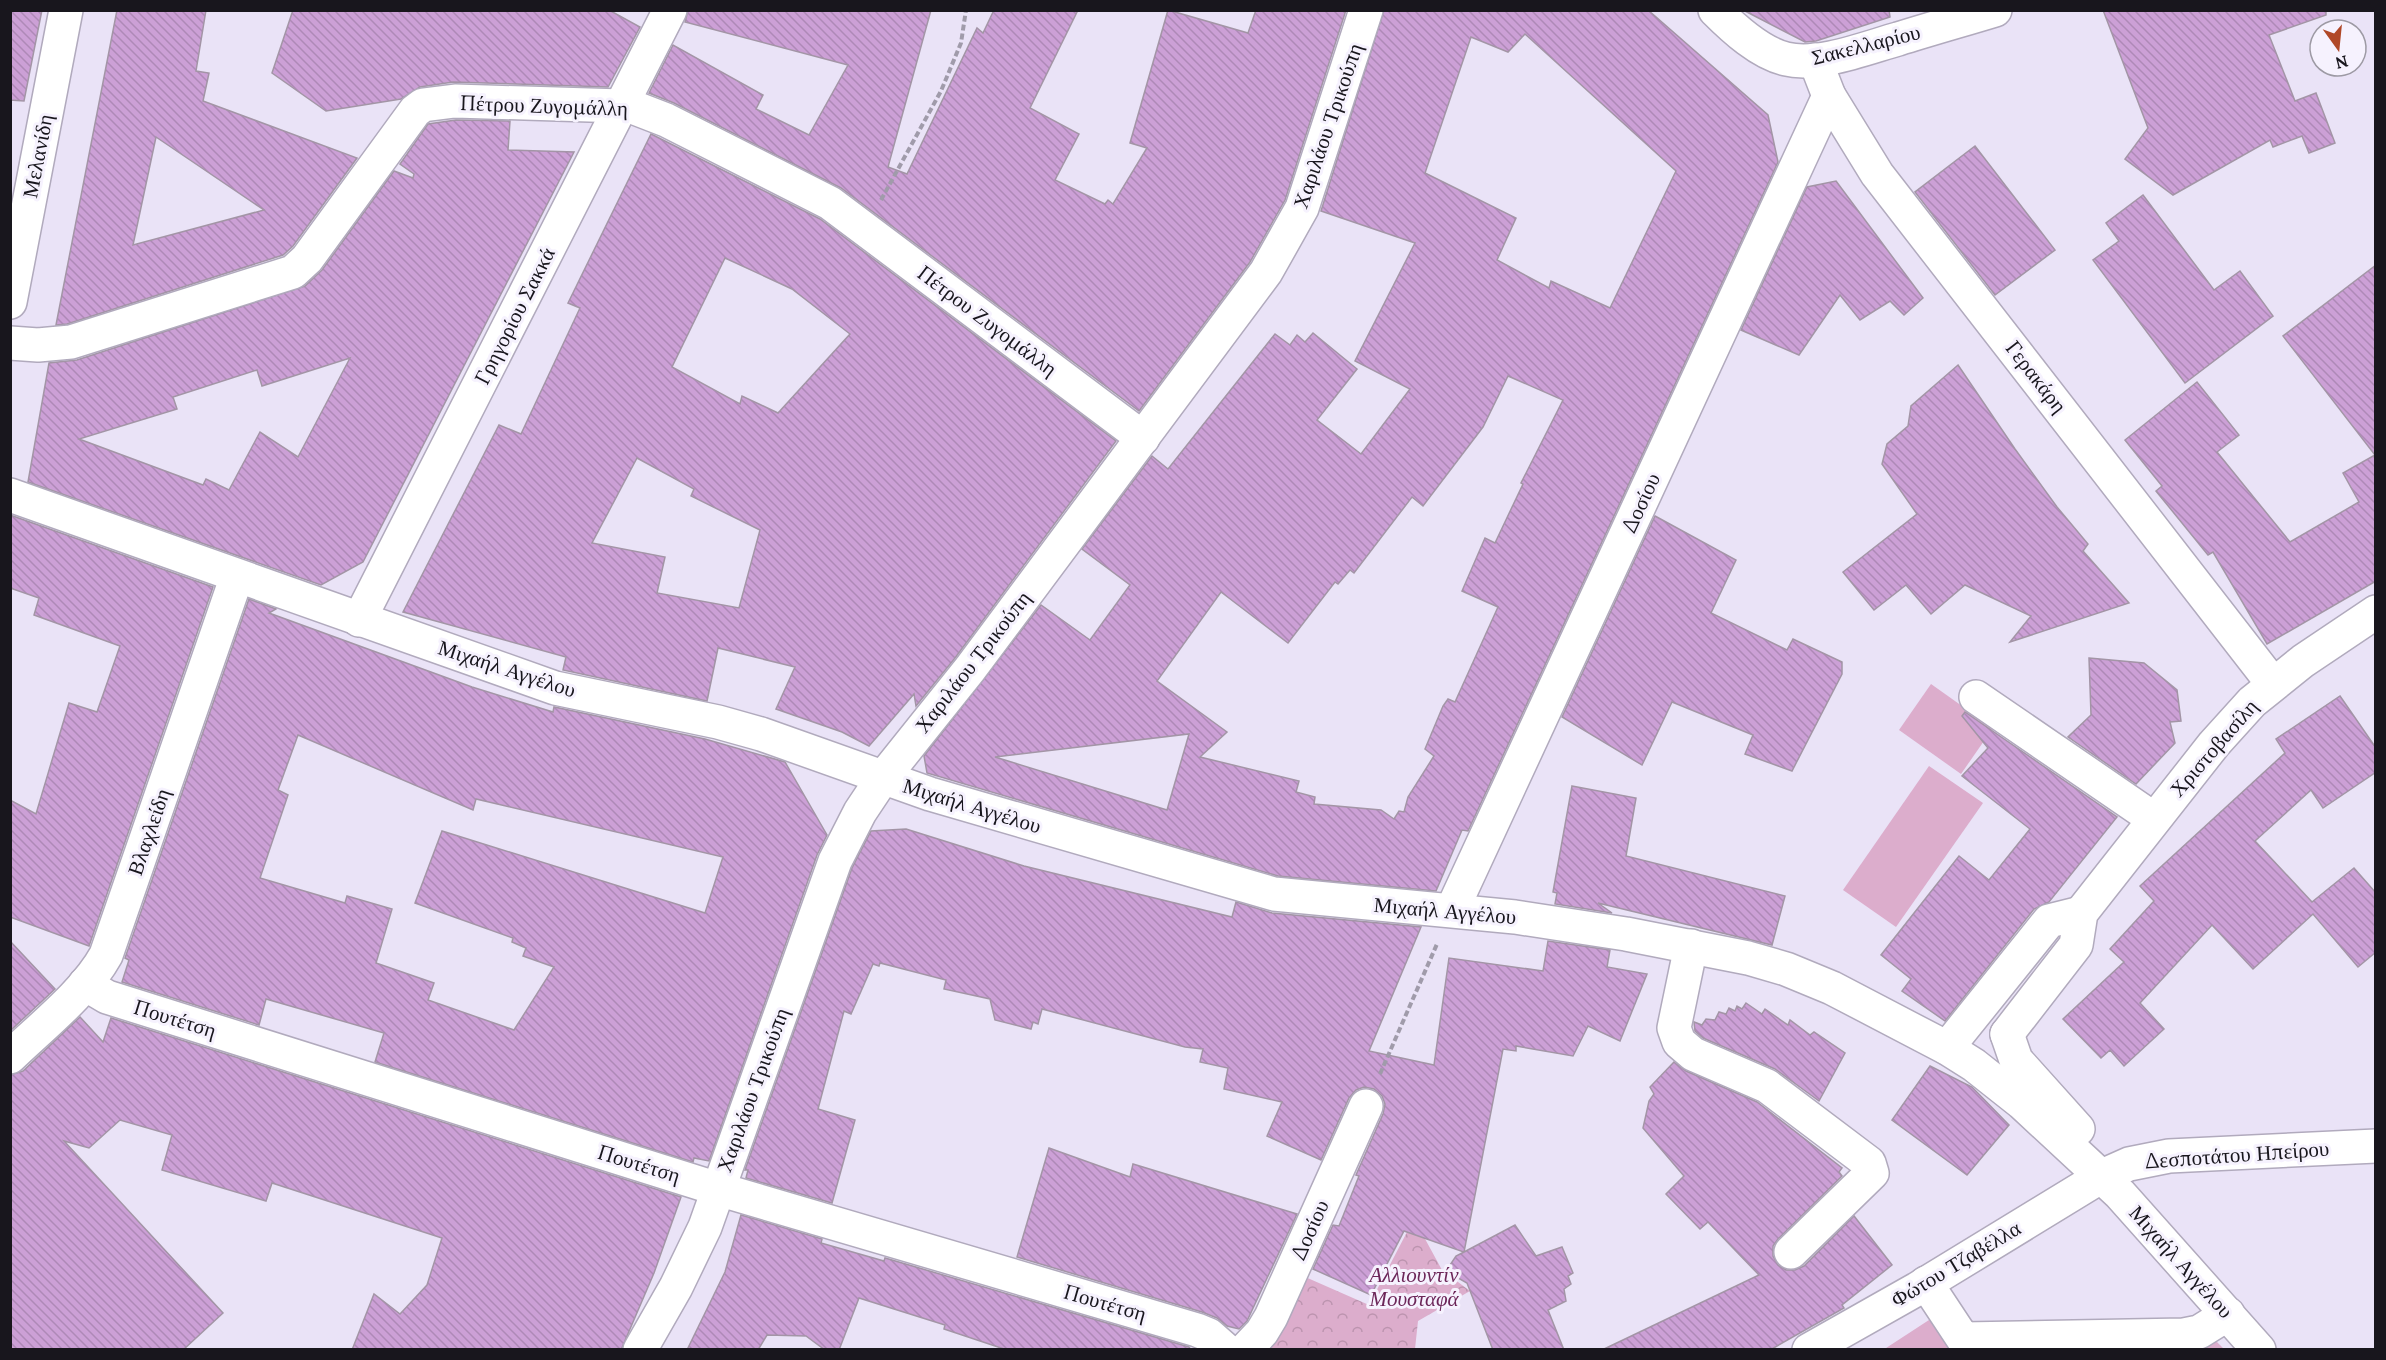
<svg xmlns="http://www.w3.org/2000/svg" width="2386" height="1360" font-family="Lora,serif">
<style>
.park{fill:url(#park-crowns)}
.pitch{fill:#dcadcc}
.building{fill:url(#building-back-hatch);stroke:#a395a6;stroke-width:1.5;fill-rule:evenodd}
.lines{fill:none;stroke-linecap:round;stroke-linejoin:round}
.minor-casing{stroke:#b1aabd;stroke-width:36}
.path{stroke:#a09baa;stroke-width:4;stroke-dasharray:6 3;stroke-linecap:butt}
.minor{stroke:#fff;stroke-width:33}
.labels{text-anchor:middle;stroke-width:6;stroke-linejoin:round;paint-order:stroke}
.street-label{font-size:21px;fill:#18161d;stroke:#f6f2fe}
.park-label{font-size:21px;font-style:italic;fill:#6c2659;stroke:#f6f2fe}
</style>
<defs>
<pattern id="park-crowns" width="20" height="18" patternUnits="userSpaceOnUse" patternTransform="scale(1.5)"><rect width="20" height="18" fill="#dcadcc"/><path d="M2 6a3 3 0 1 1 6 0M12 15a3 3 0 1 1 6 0" fill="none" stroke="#bc94af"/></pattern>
<pattern id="building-back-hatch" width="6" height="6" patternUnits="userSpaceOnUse" patternTransform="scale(1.5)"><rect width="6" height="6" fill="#cca0d6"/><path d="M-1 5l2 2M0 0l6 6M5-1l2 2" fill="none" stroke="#ae89b7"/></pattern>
</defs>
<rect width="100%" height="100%" fill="#eae3f7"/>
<!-- park -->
<path class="park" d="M 1407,1232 L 1424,1237 L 1442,1270 L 1470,1291 L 1418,1321 L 1415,1349 L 1268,1350 L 1303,1276 L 1369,1305 Z"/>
<!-- pitch -->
<g class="pitch">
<path d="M 1931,684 L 1993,728 L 1961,774 L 1899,730 Z"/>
<path d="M 1929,766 L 1983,803 L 1896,927 L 1843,890 Z"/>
<path d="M 1929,1320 L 1935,1324 L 1948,1347 L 2217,1342 L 2224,1349 L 1883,1350 Z"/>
</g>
<!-- building -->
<g class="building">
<path d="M 10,10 L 42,10 L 24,101 L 10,100 Z"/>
<path d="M 117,10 L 206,10 L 196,71 L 209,73 L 203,101 L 357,158 L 293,246 L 283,255 L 67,324 L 56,325 ZM 156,137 L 264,210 L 133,245 Z"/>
<path d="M 293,10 L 609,10 L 640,27 L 608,87 L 453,82 L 420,87 L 401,99 L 326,111 L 272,73 Z"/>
<path d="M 688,10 L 931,10 L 888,167 L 907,174 L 977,28 L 983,33 L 994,10 L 1078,10 L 1030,108 L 1079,134 L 1055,180 L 1105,204 L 1108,200 L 1113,204 L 1147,148 L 1130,143 L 1168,10 L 1248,33 L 1256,10 L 1346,10 L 1285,200 L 1250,262 L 1139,411 L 841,188 L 674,103 L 649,93 L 673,45 L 763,95 L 756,109 L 809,135 L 848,65 L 685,22 Z"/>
<path d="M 1384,10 L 1648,10 L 1768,115 L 1778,162 L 1468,831 L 1462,830 L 1436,891 L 1278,876 L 927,773 L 924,756 L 1041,605 L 1090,640 L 1130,585 L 1082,549 L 1152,456 L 1168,469 L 1275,334 L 1290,345 L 1297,335 L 1305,342 L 1313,333 L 1357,369 L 1317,420 L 1361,454 L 1410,389 L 1355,361 L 1415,243 L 1321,211 ZM 1525,34 L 1676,171 L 1610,308 L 1551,281 L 1549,288 L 1497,260 L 1516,218 L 1425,173 L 1471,37 L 1508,52 ZM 1508,376 L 1563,400 L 1521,483 L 1523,484 L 1495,543 L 1485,538 L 1462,591 L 1498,607 L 1455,702 L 1448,699 L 1443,706 L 1425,749 L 1434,756 L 1408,797 L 1404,812 L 1399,811 L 1394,819 L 1381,810 L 1314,804 L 1315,797 L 1296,792 L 1299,781 L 1200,757 L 1227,732 L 1157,681 L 1221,592 L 1288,643 L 1335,582 L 1338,584 L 1350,570 L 1354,573 L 1412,497 L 1423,506 L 1483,427 ZM 1189,734 L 1167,810 L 995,757 Z"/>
<path d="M 1743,10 L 1889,10 L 1890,17 L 1816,41 L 1805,42 Z"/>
<path d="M 2103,10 L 2326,10 L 2326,15 L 2269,35 L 2295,101 L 2316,93 L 2335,143 L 2309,153 L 2302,136 L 2273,147 L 2270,140 L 2173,195 L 2125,159 L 2148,128 Z"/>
<path d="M 456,120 L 510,121 L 508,150 L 574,152 L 363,562 L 321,585 L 28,482 L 49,363 L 77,360 L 305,286 L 322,270 L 394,171 L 413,178 L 414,174 L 400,164 L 428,124 ZM 350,358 L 298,457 L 260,432 L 229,490 L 206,479 L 203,485 L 79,439 L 177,409 L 173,397 L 257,370 L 262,386 Z"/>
<path d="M 651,134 L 820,219 L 1116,441 L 955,658 L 916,706 L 914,694 L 869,746 L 842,732 L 776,709 L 795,667 L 718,648 L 707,701 L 563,670 L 566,657 L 403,612 L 499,425 L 521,434 L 580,308 L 568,303 ZM 725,258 L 792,289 L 850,334 L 778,413 L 742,396 L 740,404 L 672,367 ZM 637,458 L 694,489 L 691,496 L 760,530 L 739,608 L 657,593 L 665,557 L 592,543 Z"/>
<path d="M 1975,146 L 2055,250 L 1995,295 L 1915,192 Z"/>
<path d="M 1836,181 L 1923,298 L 1904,315 L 1890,301 L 1860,320 L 1840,295 L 1799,355 L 1741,330 L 1807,187 Z"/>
<path d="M 2143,195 L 2214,290 L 2240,271 L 2273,316 L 2185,383 L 2093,260 L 2119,241 L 2106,223 Z"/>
<path d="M 2376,265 L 2376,581 L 2267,644 L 2213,552 L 2208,555 L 2156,491 L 2162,486 L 2125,440 L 2197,382 L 2239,435 L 2217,452 L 2290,542 L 2359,502 L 2343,473 L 2375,455 L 2283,336 Z"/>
<path d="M 1958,365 L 2015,449 L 2057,507 L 2088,544 L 2083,551 L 2129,603 L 2010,642 L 2031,616 L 1965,585 L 1931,614 L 1906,585 L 1874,610 L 1843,572 L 1917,514 L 1882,464 L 1887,444 L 1908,426 L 1911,406 Z"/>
<path d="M 10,515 L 213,587 L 89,946 L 10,917 L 10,800 L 36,814 L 69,703 L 97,712 L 120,646 L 34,615 L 39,598 L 10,588 Z"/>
<path d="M 1655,516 L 1736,560 L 1711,613 L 1787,650 L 1793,639 L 1842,662 L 1842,674 L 1792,771 L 1745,754 L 1753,735 L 1672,702 L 1642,765 L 1562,717 Z"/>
<path d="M 249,599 L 276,609 L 269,613 L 472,687 L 553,712 L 554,707 L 705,739 L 785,762 L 827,835 L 817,855 L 709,1161 L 694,1158 L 693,1162 L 375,1062 L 384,1033 L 266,999 L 259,1025 L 122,982 L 129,960 L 125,958 ZM 298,735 L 473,810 L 476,799 L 723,857 L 705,913 L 442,831 L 415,903 L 513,938 L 512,942 L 526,948 L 523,956 L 554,967 L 514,1030 L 428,1000 L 434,983 L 376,963 L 392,909 L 347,896 L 345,903 L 260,878 L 288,795 L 278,790 Z"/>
<path d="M 2089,658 L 2144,663 L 2177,690 L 2181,721 L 2170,722 L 2175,743 L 2136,784 L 2068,737 L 2091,715 Z"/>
<path d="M 2340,696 L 2376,748 L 2376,772 L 2323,808 L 2311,790 L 2255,841 L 2312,902 L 2354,868 L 2376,893 L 2376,952 L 2358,967 L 2313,914 L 2253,969 L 2212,925 L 2140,1003 L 2164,1029 L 2124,1066 L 2110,1050 L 2101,1058 L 2063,1019 L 2124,962 L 2110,949 L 2154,901 L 2140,886 L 2285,753 L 2276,739 Z"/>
<path d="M 1965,712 L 2117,817 L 2049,902 L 2034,909 L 1945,1021 L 1902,991 L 1911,979 L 1881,955 L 1959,856 L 1989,880 L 2030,829 L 1962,776 L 1988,748 L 1962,716 Z"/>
<path d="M 1572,786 L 1636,798 L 1626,856 L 1785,896 L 1772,945 L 1598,903 L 1612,913 L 1555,904 L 1557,893 L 1553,892 Z"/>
<path d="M 906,829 L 1024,866 L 1232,917 L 1236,902 L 1272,913 L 1421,927 L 1369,1051 L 1434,1065 L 1449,958 L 1543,971 L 1548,941 L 1610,950 L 1607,967 L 1647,974 L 1620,1041 L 1588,1026 L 1573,1056 L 1516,1046 L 1516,1051 L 1503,1049 L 1464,1252 L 1515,1225 L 1536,1256 L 1562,1247 L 1573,1273 L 1568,1276 L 1571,1284 L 1564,1289 L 1566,1301 L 1548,1310 L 1564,1350 L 1493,1350 L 1467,1283 L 1446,1271 L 1456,1256 L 1464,1252 L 1404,1231 L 1371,1295 L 1313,1269 L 1333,1225 L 1339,1226 L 1359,1176 L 1356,1175 L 1383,1114 L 1385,1104 L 1382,1096 L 1374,1089 L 1364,1087 L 1356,1090 L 1349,1098 L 1321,1160 L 1267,1136 L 1282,1102 L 1224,1089 L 1228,1068 L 1200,1062 L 1203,1049 L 1185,1047 L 1042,1009 L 1038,1024 L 1033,1022 L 1031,1029 L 995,1020 L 990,999 L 944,989 L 946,980 L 880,963 L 879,966 L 873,964 L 851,1014 L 844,1011 L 818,1109 L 855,1120 L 832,1203 L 746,1178 L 748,1170 L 745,1170 L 852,868 L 871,831 Z"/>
<path d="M 10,941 L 55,989 L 10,1031 Z"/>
<path d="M 1746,1003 L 1762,1014 L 1765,1009 L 1788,1025 L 1790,1020 L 1810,1035 L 1814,1032 L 1845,1053 L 1819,1101 L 1775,1069 L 1703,1038 L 1695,1031 L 1694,1022 L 1702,1025 L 1706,1019 L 1715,1020 L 1719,1012 L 1726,1014 L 1729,1008 L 1735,1011 L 1737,1006 L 1742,1009 Z"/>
<path d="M 80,1017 L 103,1042 L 111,1018 L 681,1197 L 654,1273 L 621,1350 L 352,1350 L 374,1294 L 400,1314 L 427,1285 L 442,1238 L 272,1183 L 266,1201 L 162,1170 L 172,1135 L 120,1120 L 89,1148 L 64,1141 L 223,1313 L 183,1350 L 10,1350 L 10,1075 L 23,1071 Z"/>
<path d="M 1674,1062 L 1686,1071 L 1757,1102 L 1842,1168 L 1839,1172 L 1842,1176 L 1778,1239 L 1773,1246 L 1773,1256 L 1778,1265 L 1786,1270 L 1795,1270 L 1804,1266 L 1854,1216 L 1892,1265 L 1842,1305 L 1844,1308 L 1770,1350 L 1602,1350 L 1759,1275 L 1708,1222 L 1700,1229 L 1666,1194 L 1684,1176 L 1643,1128 L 1649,1101 L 1654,1094 L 1650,1087 Z"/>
<path d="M 1930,1066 L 1972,1087 L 2009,1125 L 1967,1175 L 1892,1120 Z"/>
<path d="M 1049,1148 L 1130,1177 L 1133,1164 L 1297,1214 L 1247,1321 L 1239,1329 L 1227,1326 L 1217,1318 L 1202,1312 L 1017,1257 Z"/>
<path d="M 741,1215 L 822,1239 L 821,1243 L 884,1261 L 885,1258 L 1189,1347 L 1191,1350 L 1007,1350 L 944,1329 L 945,1325 L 859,1298 L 839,1350 L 825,1350 L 806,1336 L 767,1335 L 758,1350 L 687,1350 L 725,1272 Z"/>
</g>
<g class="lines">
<defs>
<g id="minor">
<path d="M 1715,10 C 1734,29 1760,53 1786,59 C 1818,67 1866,48 1898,39 C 1930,29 1962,20 1995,10"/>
<path d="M 1815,60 L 1829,96 L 1877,174 L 2273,684"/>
<path d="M 10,302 L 66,10"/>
<path d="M 10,343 L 38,345 L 71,342 L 293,272 L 307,259 L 415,111 L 423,105 L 455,101 L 622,106 L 635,108 L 666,120 L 830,203 L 1143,438"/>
<path d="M 10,495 L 555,688 L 718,722 L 761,734 L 930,794 L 1274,894 L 1515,917 L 1626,934 L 1748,958 L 1786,969 L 1832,988 L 1947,1048 L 1974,1065 L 2022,1103 L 2120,1194 L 2259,1350"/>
<path d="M 359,620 L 670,10"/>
<path d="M 1976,697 L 2154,819"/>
<path d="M 1452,910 L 1829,96"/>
<path d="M 1691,946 L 1674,1028 L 1679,1042 L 1693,1054 L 1767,1086 L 1869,1163 L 1872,1173 L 1791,1252"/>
<path d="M 85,984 L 107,997 L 718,1189 L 1197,1330 L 1209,1335 L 1226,1350"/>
<path d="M 2007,1034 L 2076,945 L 2081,913 L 2214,744 L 2252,702 L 2303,661 L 2376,612"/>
<path d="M 2007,1034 L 2016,1060 L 2078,1129"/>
<path d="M 1947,1048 L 2049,921 L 2081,913"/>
<path d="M 10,1057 C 42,1026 85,993 106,955 L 237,576"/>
<path d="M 1926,1283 L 1963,1339 L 2184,1335 L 2199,1332 L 2228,1314"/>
<path d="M 640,1350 L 676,1287 L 705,1227 L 835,861 L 860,812 L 882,779 L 970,669 L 1266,272 L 1302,208 L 1366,10"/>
<path d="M 1245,1350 L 1262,1332 L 1271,1317 L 1366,1106"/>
<path d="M 1809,1350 L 1917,1289 L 2102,1176 L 2129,1164 L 2169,1156 L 2376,1146"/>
</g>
</defs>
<!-- minor casing -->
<use href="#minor" class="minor-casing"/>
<!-- path -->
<g class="path">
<path d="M 881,200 L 941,91 L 961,43 L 966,10"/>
<path d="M 1380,1074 L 1437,944"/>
</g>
<!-- minor -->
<use href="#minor" class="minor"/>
</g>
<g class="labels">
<!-- street labels -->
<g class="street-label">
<text transform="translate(1866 45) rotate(-14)" y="7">Σακελλαρίου</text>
<text transform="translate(544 106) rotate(2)" y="7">Πέτρου Ζυγομάλλη</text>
<text transform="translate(1328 126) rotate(-71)" y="7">Χαριλάου Τρικούπη</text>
<text transform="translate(38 156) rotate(-79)" y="7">Μελανίδη</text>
<text transform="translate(515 316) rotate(-63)" y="7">Γρηγορίου Σακκά</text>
<text transform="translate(987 321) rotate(37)" y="7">Πέτρου Ζυγομάλλη</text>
<text transform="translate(2036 377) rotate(52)" y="7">Γερακάρη</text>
<text transform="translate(1641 503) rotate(-65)" y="7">Δοσίου</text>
<text transform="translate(973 662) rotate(-52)" y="7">Χαριλάου Τρικούπη</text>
<text transform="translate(507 669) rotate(18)" y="7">Μιχαήλ Αγγέλου</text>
<text transform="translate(2214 748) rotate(-49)" y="7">Χριστοβασίλη</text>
<text transform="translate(972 806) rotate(17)" y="7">Μιχαήλ Αγγέλου</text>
<text transform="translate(149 832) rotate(-71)" y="7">Βλαχλείδη</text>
<text transform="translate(1445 911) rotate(5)" y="7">Μιχαήλ Αγγέλου</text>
<text transform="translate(175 1019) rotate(17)" y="7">Πουτέτση</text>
<text transform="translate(753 1090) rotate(-70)" y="7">Χαριλάου Τρικούπη</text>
<text transform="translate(2237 1155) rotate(-4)" y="7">Δεσποτάτου Ηπείρου</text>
<text transform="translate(639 1164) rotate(17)" y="7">Πουτέτση</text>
<text transform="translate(1310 1230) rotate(-66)" y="7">Δοσίου</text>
<text transform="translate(2181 1262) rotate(48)" y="7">Μιχαήλ Αγγέλου</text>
<text transform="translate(1956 1264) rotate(-31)" y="7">Φώτου Τζαβέλλα</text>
<text transform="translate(1105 1303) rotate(16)" y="7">Πουτέτση</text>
</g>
<!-- park labels -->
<g class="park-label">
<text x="1414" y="1282">Αλλιουντίν<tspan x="1414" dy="24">Μουσταφά</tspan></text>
</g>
</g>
<!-- border -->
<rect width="2386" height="1360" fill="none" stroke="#18161d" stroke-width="24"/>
<!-- north arrow -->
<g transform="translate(2338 48) rotate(165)"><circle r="28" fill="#f6f2fe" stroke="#9d9aa4" stroke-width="1.5"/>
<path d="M0-4.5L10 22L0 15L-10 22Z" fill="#b04828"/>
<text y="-9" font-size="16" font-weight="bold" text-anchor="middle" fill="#18161d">N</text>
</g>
</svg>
